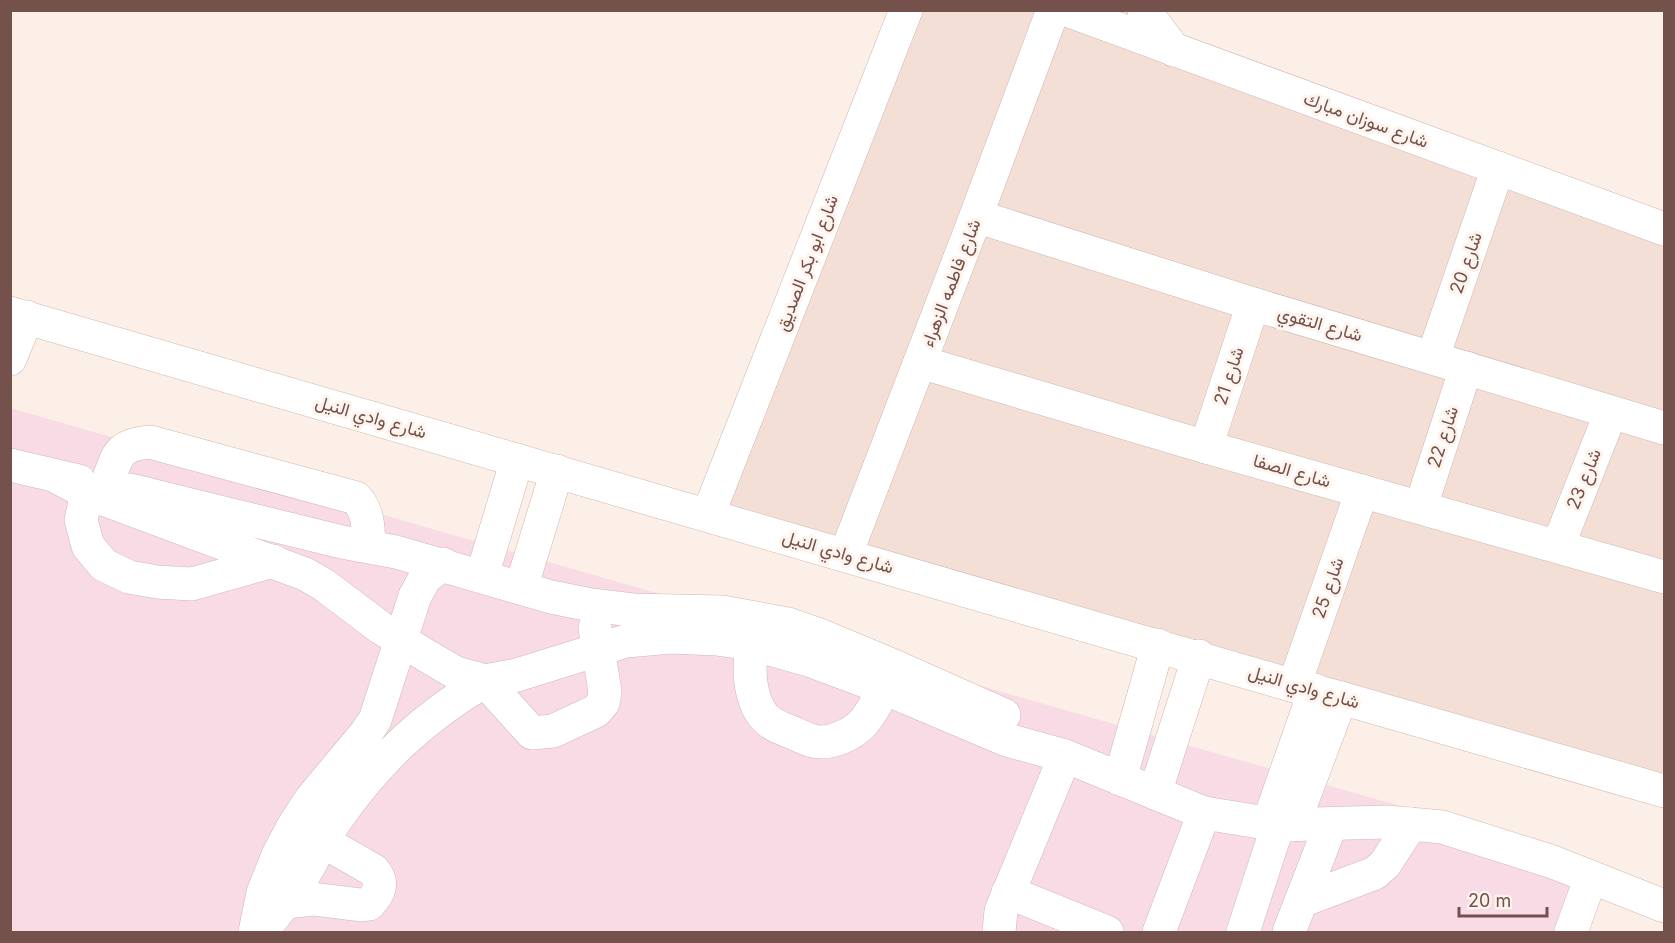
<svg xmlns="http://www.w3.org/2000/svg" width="1675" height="943" font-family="Inter,Vazirmatn,sans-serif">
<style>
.residential{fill:#f3dfd6}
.medical{fill:#f9dbe6}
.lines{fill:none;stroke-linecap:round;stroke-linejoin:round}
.minor-casing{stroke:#d0b7b0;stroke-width:34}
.minor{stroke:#fff;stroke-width:33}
.labels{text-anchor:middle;stroke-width:6;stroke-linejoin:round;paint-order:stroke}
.street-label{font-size:18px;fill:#75514c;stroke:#fef4ee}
</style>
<rect width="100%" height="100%" fill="#fcefe7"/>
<!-- residential -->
<path class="residential" d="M 893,11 L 1044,11 L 1664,223 L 1664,797 L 714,512 Z"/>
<!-- medical -->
<path class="medical" d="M 10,408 L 1596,862 L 1569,932 L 11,932 Z"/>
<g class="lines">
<defs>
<g id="minor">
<path d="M 1067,10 L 1664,229"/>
<path d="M 1144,10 L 1174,50"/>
<path d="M 976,216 L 1253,304 L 1664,428"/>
<path d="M 10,313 L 1294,686 L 1341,698 L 1664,791"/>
<path d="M 1433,357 L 1498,168"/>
<path d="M 10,359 L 27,317"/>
<path d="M 920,362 L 1206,447 L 1664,577"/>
<path d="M 1206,447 L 1253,304"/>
<path d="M 10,465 L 79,481"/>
<path d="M 57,477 L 87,493 L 305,574 L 324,585 L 381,628 L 427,656 L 456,673 L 485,681 L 517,675 L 626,641 L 671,637 L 716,639 L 752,644 L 809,660 L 884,688 L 1007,740 L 1065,756 L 1204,813 L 1278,825 L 1387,822 L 1442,827 L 1553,862 L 1664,906"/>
<path d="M 106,486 C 118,457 115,445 150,442 L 356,498 C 369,512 368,528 369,546"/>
<path d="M 130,490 L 342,542 L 396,552 L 551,597 L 591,605 L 633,610 L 722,612 L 788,624 L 817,634 L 894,666 L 1004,715"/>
<path d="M 87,493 L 81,520 L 88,546 L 104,565 L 129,577 L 157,582 L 192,584 L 273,561"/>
<path d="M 1421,506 L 1466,368"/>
<path d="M 708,515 L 906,10"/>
<path d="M 1558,546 L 1611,412"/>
<path d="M 846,554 L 976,216 L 1053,10"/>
<path d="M 482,576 L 517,460"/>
<path d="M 521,588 L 557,471"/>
<path d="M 757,622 C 751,647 746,675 755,700 C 761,719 773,726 791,732 C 798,735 805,739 813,741 C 829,745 852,735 863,723 C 876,708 884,687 892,670"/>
<path d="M 1294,686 L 1362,491"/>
<path d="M 1120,779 L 1158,645"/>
<path d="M 1155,793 L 1199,656"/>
<path d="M 1268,824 L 1315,690"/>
<path d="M 1293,825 L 1341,698"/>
<path d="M 1008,892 L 1107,932"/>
<path d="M 1301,901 L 1375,873 L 1385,864 L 1411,824"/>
<path d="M 286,902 L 313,899 L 361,905 L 369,904 C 380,893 384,882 373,870 L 303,830"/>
<path d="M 255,932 L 263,893 L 279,853 L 294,825 L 311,799 L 366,733 L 375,720 L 415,596 L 425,578 L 443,564"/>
<path d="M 261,932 C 277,913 292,894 305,873 C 316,854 325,835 338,817 C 379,759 424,717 485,681 L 532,733 L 553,731 L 596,711 L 603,703 L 605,692 L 595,628"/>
<path d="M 999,932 L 1001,911 L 1065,756"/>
<path d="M 1159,932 L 1204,813"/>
<path d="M 1243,932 L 1278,825"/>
<path d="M 1289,932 L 1331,824"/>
<path d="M 1571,932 L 1591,877"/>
</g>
</defs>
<!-- minor casing -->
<use href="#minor" class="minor-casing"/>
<!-- minor -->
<use href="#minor" class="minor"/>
</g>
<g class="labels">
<!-- street labels -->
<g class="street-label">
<text transform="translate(1366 120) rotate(20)" y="6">شارع سوزان مبارك</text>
<text transform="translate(807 263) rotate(-69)" y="6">شارع ابو بكر الصديق</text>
<text transform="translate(1466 263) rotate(-71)" y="6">شارع 20</text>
<text transform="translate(951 283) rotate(-69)" y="6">شارع فاطمه الزهراء</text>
<text transform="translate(1320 324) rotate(16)" y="6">شارع التقوي</text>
<text transform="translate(1229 376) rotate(-72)" y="6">شارع 21</text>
<text transform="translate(371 417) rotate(16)" y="6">شارع وادي النيل</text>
<text transform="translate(1443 437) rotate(-72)" y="6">شارع 22</text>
<text transform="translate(1292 471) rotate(16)" y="6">شارع الصفا</text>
<text transform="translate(1584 479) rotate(-68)" y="6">شارع 23</text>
<text transform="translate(838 552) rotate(16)" y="6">شارع وادي النيل</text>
<text transform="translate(1328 588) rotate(-71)" y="6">شارع 25</text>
<text transform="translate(1304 687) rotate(16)" y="6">شارع وادي النيل</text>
</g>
</g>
<!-- border -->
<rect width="1675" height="943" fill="none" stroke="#75514c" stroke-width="24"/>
<!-- scale -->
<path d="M1459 907v9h88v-9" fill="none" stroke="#75514c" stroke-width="3"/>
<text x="1468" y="907" font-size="18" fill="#75514c" stroke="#fef4ee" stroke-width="4.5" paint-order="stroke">20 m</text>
</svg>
